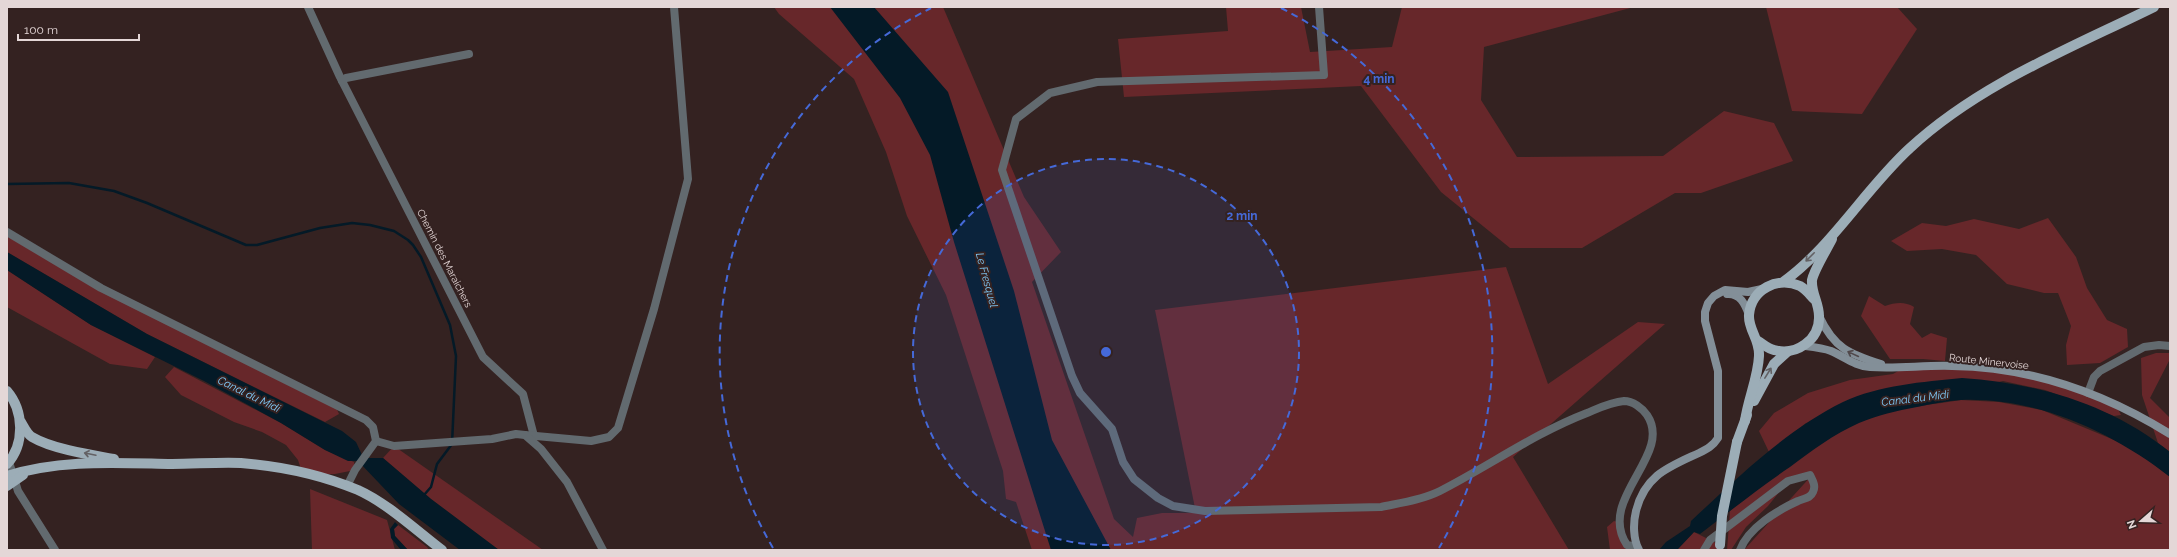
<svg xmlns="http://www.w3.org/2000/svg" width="2177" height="557" font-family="Raleway,sans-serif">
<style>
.green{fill:#67272a}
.water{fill:#041a27}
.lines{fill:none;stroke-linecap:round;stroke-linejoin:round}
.stream{stroke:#041a27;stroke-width:2.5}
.street{stroke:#626a6f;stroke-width:8}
.secondary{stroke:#838f98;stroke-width:8}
.primary{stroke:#9cadb7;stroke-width:10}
.primary-bridge{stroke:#9cadb7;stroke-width:10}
.oneway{stroke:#636164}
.oneway2{stroke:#50484b}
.ring{fill:none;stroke:#4569d8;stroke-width:2;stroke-dasharray:7 5}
.labels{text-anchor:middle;stroke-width:4;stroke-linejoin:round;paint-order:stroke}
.street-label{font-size:10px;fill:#e4d7d7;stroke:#342221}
.water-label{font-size:11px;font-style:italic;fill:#81cefd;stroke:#342221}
.centre{fill:#4569d8;stroke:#342221;stroke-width:2}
.ring-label{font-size:12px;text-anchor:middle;font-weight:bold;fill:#4569d8;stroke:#342221;stroke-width:4;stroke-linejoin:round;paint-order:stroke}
</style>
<rect width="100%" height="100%" fill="#342221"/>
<!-- green -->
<g class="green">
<path d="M 774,7 L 943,7 L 1024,197 L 1061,252 L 1032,282 L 1114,519 L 1133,537 L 1137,518 L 1162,513 L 1196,513 L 1155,310 L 1506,267 L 1548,384 L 1638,322 L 1665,324 L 1513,457 L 1569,550 L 1032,550 L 1016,502 L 1006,499 L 1003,471 L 946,295 L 907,216 L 886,152 L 854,79 L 779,14 Z"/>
<path d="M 1226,7 L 1301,7 L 1310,52 L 1392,47 L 1402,7 L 1634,7 L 1484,47 L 1481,100 L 1517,157 L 1663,156 L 1724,111 L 1774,123 L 1793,161 L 1701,193 L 1675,193 L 1582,248 L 1510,248 L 1441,192 L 1361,86 L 1124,97 L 1118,39 L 1228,31 Z"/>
<path d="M 1766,7 L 1897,7 L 1917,29 L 1862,114 L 1792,111 Z"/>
<path d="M 2048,218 L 2076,257 L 2087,288 L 2107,320 L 2127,329 L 2128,347 L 2100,363 L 2067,365 L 2066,345 L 2071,326 L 2058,293 L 2044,293 L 2007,284 L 1976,255 L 1942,249 L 1907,251 L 1891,241 L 1922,223 L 1946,226 L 1974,219 L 2019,229 Z"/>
<path d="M 7,232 L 101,288 L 335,405 L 339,414 L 325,422 L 147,334 L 7,252 Z"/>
<path d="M 7,270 L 91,325 L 155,357 L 147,369 L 110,364 L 7,307 Z"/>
<path d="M 1869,296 L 1885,306 C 1895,303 1904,301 1914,307 L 1910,324 L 1922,338 L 1931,333 L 1947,338 L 1945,361 L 1923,359 L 1890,359 L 1861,316 Z"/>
<path d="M 2156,353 L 2170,353 L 2170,359 L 2150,398 L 2170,418 L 2170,452 L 2158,443 L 2142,395 L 2141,358 Z"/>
<path d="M 1907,366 L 2019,373 L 2116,405 L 2121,415 L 2114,416 L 2045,390 L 2003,381 L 1806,423 L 1769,452 L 1759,431 L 1774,413 L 1808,393 L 1850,380 L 1893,374 Z"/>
<path d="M 174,367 L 281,423 L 325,450 L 354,462 L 355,470 L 335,474 L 303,475 L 298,460 L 286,445 L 262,432 L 234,422 L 181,395 L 165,377 Z"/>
<path d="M 1961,400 L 1999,402 L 2042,410 L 2119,442 L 2147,459 L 2170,477 L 2170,550 L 1744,550 L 1813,474 L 1788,481 L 1768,506 L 1746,527 L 1731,550 L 1727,550 L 1730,511 C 1768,480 1834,427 1880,414 C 1907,407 1935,404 1961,400 Z"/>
<path d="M 394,446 L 543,550 L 499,550 L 431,499 L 383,458 Z"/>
<path d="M 310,489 L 387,520 L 395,550 L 312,550 Z"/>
<path d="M 1614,521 L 1621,523 L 1621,536 L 1630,550 L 1610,550 L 1607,527 Z"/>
<path d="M 398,525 L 427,547 L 429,550 L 408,550 L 395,536 L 394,529 Z"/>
<path d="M 1694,532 L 1720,545 L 1719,550 L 1677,550 Z"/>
</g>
<!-- water -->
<g class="water">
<path d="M 830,7 L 874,7 L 948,92 L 1014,291 L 1052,440 L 1111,550 L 1051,550 L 954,242 L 930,155 L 900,98 Z"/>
<path d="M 7,252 L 147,334 L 342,431 L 356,442 L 362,455 L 368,458 L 383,458 L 431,499 L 499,550 L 460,550 L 399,504 L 358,461 L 348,461 L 325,450 L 281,423 L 204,381 L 91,325 L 7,270 Z"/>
<path d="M 1962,378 C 2037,383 2110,404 2170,452 L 2170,477 C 2112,432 2037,397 1961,400 C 1947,401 1931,404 1917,407 C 1896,411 1878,415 1859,423 C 1834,434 1811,451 1790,467 C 1759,488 1730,511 1700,534 L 1694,532 L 1677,550 L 1659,550 L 1666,542 L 1690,526 L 1691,521 C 1737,478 1786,430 1843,402 C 1879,385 1923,382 1962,378 Z"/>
<path d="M 395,522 L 398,525 L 394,529 L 395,536 L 408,550 L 401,550 L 391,538 L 390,529 Z"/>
</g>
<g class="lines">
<!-- stream -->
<path class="stream" d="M 7,184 L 69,183 L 114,191 L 147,203 L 246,245 L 257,245 L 320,228 L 352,223 L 370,225 L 394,231 L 408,240 L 413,245 L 421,257 L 450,325 L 456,356 L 452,444 L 437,464 L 431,487 L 424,495"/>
<!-- street -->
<g class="street">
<path d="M 308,7 L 340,77 L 483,357 L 523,394 L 534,436"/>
<path d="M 1319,7 L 1324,75 L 1097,82 L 1050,93 L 1016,119 L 1002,170 L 1072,376 L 1080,393 L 1112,429 L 1123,462 L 1134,479 L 1158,498 L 1173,506 L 1205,511 L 1381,507 C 1400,503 1422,500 1440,491 C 1489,466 1535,433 1587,413 C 1599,408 1611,402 1624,401 C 1633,401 1642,408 1647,415 C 1674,455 1596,499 1627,545 L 1637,547"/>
<path d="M 342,81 L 346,78 L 469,54"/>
<path d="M 7,232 L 101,288 L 366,420 L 373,427 L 376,441 L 355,470 L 347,486"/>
<path d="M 2088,393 L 2094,377 L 2100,371 L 2144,347 L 2159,345 L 2170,346"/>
<path d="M 525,435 L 591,441 L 609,437 L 618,428 L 654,309 L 688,179 L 674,7"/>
<path d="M 376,441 L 394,446 L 492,439 L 516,434 L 525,435 L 541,449 L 567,482 L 603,550"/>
<path d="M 9,462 L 18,491 L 55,550"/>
<path d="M 1704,550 L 1710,540 L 1788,481 L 1810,475 C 1813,481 1816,486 1813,492 C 1810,499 1804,498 1798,501 C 1778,510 1748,528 1740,550"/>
</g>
<!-- secondary -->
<g class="secondary">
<path d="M 1727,294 C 1740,293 1745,304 1749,315"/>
<path d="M 1819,316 C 1834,348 1849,354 1881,364"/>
<path d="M 1804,346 C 1813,347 1823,348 1831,351 C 1845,357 1855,366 1870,367 C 1897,369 1925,365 1952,366 C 2031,367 2104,393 2170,434"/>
<path d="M 1639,550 C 1633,539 1633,523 1636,511 C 1645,475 1669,467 1699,453 C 1707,449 1713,446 1718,438 L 1718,371 L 1705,321 L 1705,312 L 1708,303 L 1714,296 L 1725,290 L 1748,292 L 1762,289"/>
</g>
<!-- primary -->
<g class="primary">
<path d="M 1783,282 C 1831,248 1866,188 1910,148 C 1979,84 2071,48 2154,7"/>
<path d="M 1758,341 C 1763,344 1768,349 1774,350 C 1796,356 1820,340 1819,316 C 1819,303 1811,293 1812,280 C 1814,270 1827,249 1832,239"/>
<path d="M 7,391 C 24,411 25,444 7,464"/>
<path d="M 1754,401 L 1774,364 L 1787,352"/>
<path d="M 1745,421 C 1748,399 1758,378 1759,356 C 1760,339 1748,330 1749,315 C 1751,289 1778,276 1800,286 C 1806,289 1810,295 1814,299"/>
<path d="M 21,422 C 24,427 27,434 32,437 C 52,449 91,455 114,459"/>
<path d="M 1737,442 L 1747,415"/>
<path d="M 7,476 C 60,459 117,463 172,464 C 195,464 218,462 241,463 C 280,466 322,475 358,490 C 387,503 417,531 442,550"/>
<path d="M 7,486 L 23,475"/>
</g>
<!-- primary-bridge -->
<path class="primary-bridge" d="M 1720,545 L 1722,516 L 1737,442"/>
</g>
<!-- one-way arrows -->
<defs><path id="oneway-shaft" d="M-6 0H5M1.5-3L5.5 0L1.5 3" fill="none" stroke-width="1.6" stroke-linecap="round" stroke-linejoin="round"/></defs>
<g class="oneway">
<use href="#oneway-shaft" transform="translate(1810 257) rotate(135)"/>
<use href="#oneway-shaft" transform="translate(1768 373) rotate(-58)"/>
<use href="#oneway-shaft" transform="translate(90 454) rotate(-168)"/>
</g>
<use class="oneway2" href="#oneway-shaft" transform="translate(1853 354) rotate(-155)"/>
<!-- distance rings -->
<circle cx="1106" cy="352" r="193" fill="#4569d8" fill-opacity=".12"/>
<g class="ring">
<circle cx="1106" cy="352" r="193"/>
<path d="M773 548A386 386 0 0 1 931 8M1281 8A386 386 0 0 1 1439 548"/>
</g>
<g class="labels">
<!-- street labels -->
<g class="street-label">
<text transform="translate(445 258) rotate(63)" y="4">Chemin des Maraichers</text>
<text transform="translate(1989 361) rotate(6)" y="4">Route Minervoise</text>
</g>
<!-- water labels -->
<g class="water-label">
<text transform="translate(987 280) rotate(75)" y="4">Le Fresquel</text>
<text transform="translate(249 394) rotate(26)" y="4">Canal du Midi</text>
<text transform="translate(1915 398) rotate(-7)" y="4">Canal du Midi</text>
</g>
</g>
<circle cx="1106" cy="352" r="6" class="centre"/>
<g class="ring-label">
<text x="1379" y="83">4 min</text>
<text x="1242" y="220">2 min</text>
</g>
<!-- border -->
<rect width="2177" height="557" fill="none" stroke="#e4d7d7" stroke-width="16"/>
<!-- north arrow -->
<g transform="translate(2141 521) rotate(250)" stroke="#342221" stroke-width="3" paint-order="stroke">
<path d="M0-3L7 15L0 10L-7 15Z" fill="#e4d7d7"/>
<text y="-6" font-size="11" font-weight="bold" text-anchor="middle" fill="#e4d7d7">N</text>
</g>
<!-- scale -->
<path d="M18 34v6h121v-6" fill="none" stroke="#e4d7d7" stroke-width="2"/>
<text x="24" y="34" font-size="12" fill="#e4d7d7" stroke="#342221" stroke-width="3" paint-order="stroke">100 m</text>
</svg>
